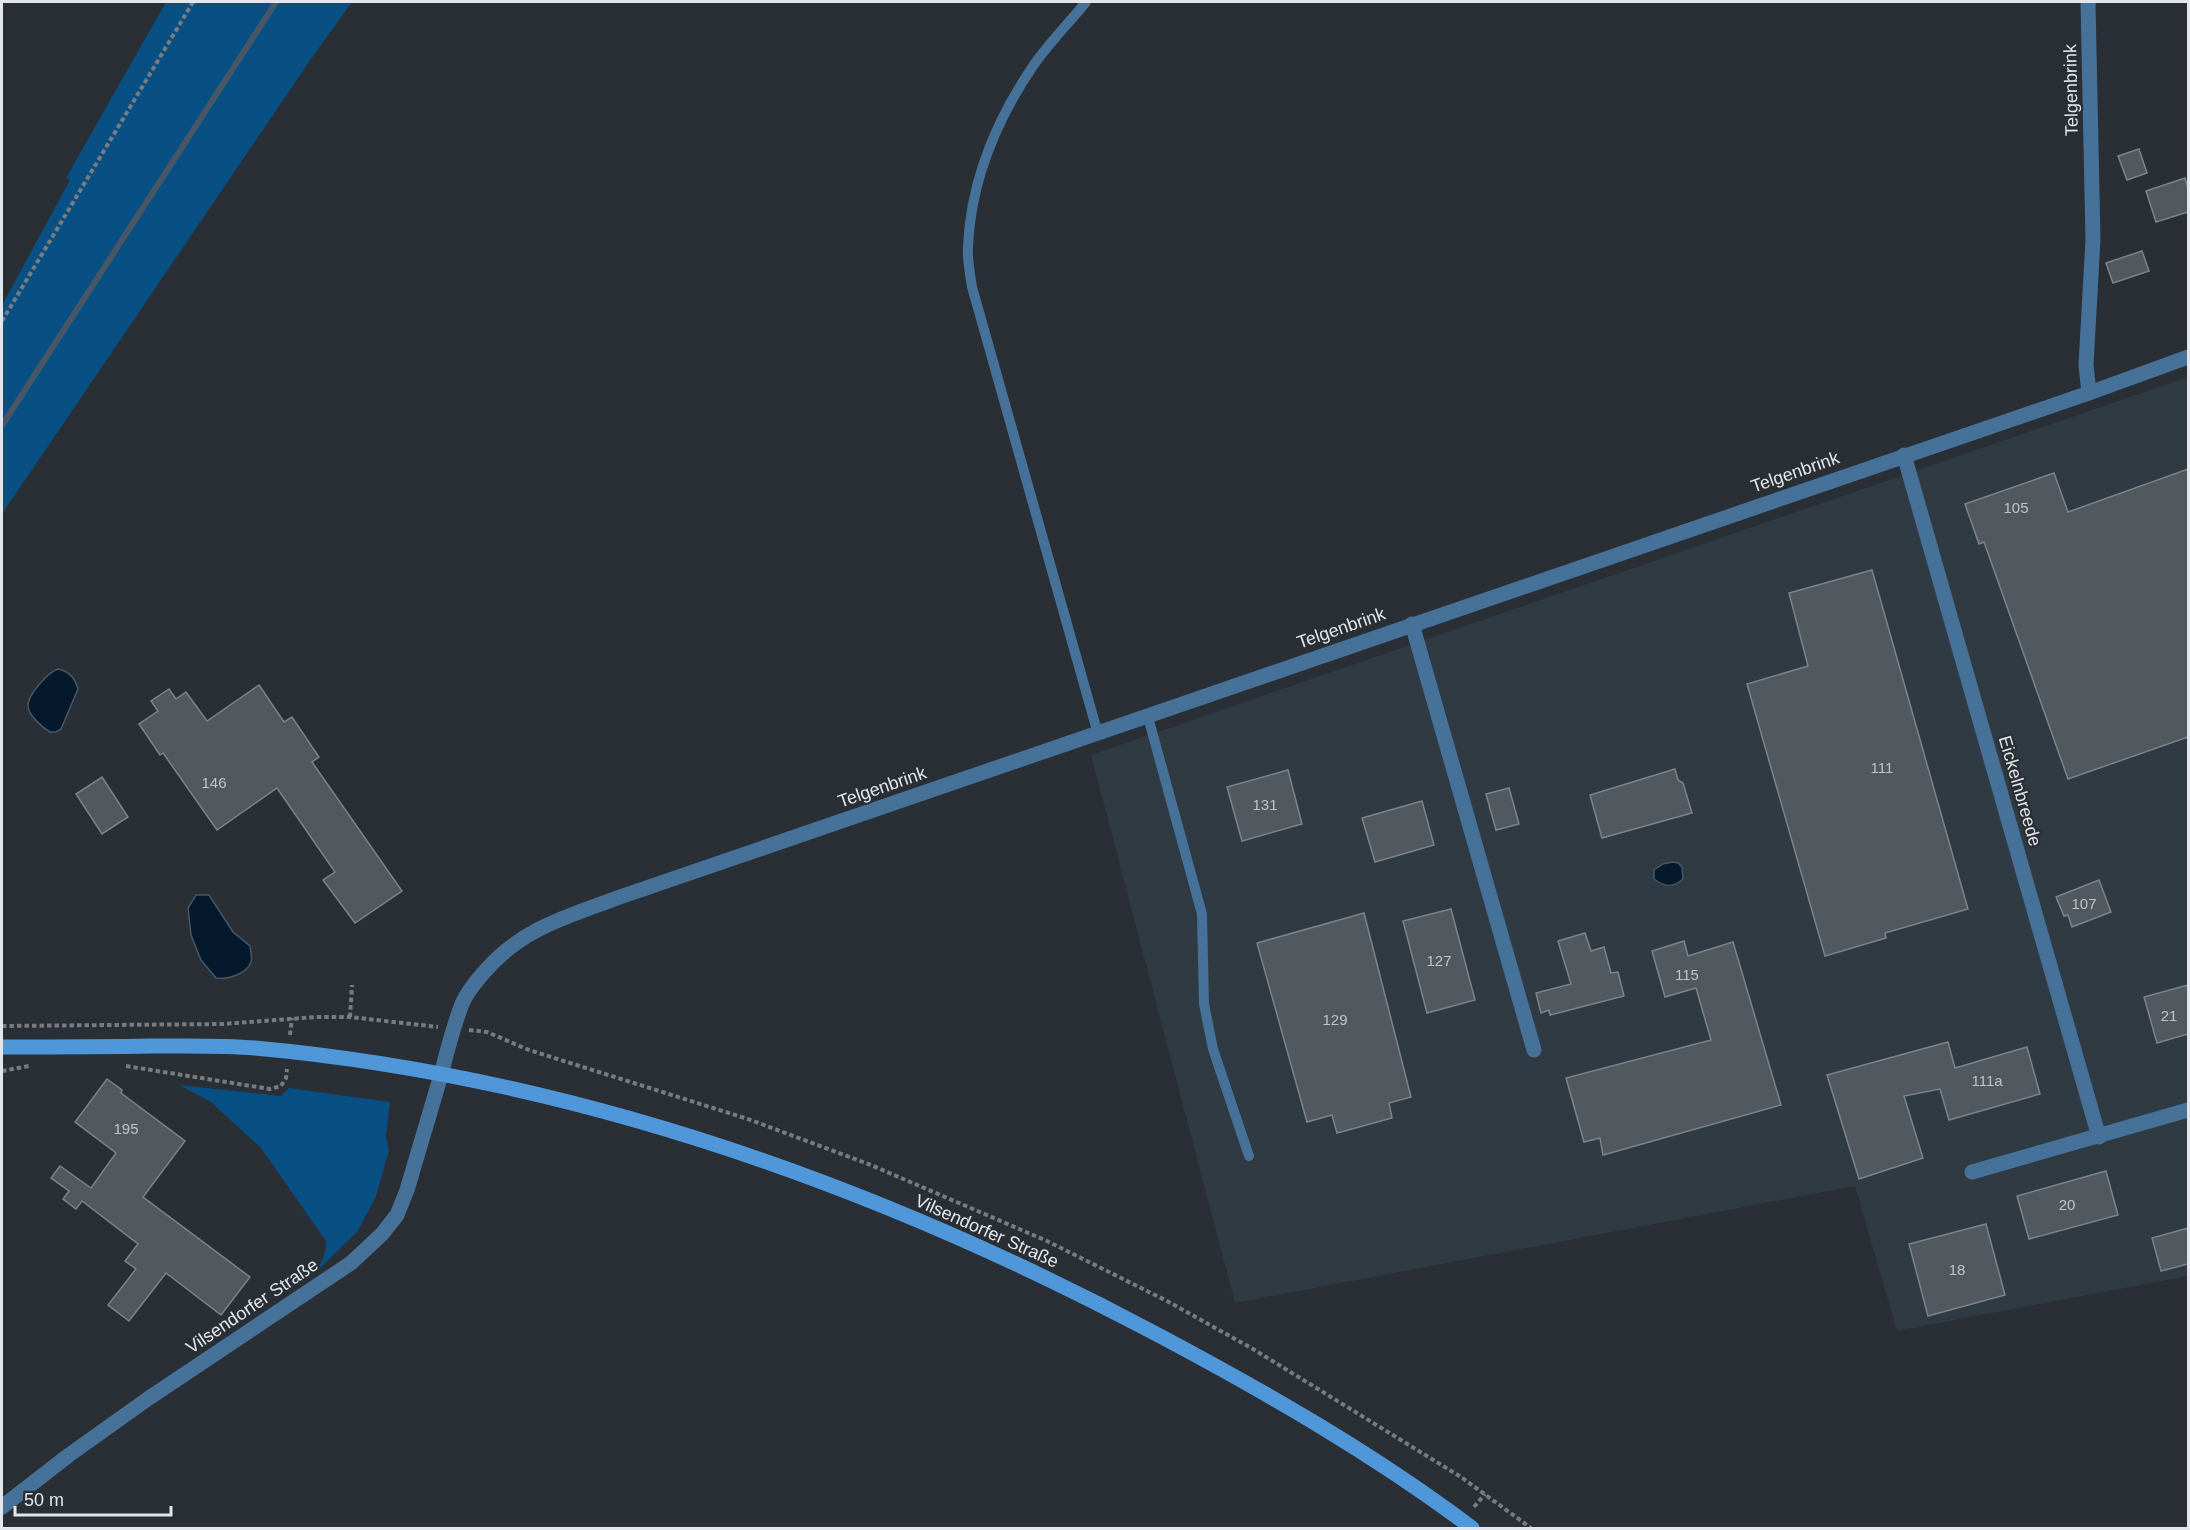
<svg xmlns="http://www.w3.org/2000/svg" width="2190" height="1530" font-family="Helvetica,sans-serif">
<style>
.built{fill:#2f3a43}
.green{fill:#084f83}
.water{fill:#04192c;stroke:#475765;stroke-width:1.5}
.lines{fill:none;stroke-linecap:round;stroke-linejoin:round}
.stream{stroke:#475765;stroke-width:6}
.building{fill:#51585e;stroke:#7c838b;stroke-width:1.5}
.path{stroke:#777c81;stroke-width:4;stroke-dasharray:4.5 3;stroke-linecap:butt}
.service{stroke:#46729a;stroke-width:10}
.minor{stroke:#46729a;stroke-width:15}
.tertiary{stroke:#46729a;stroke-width:15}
.secondary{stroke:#4f97d8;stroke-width:15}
.labels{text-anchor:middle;stroke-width:4.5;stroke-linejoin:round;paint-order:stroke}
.number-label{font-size:15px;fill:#bec3c8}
.street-label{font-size:18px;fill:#e3e7eb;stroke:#292f34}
</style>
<rect width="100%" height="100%" fill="#292f34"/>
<!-- built -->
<path class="built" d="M 2188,377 L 2188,1276 L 1897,1331 L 1855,1186 L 1235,1303 L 1091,755 Z"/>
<!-- green -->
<g class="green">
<path d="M 166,2 L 352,2 L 311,59 L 2,514 L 2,305 L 70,180 L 66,178 Z"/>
<path d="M 179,1085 L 281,1096 L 289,1088 L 390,1102 L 386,1136 L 389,1151 L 375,1199 L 357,1232 L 310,1278 C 319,1266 327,1257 326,1241 L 261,1148 L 211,1102 Z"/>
</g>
<!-- water -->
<g class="water">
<path d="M 58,669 C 69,671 75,678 78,689 L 61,729 L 56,732 L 50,732 C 43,728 28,715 28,706 C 27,696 48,672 58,669 Z"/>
<path d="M 1673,862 L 1678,863 L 1682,867 L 1683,879 C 1673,888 1664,887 1654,879 L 1654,870 L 1663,864 Z"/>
<path d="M 196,895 L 209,895 L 233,932 L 250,946 C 251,951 252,957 251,962 C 247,974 227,980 216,978 L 201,960 L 191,935 L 188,908 Z"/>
</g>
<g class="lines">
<!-- stream -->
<path class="stream" d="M 3,424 L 276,2"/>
</g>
<!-- building -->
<g class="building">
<path d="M 2139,149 L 2147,173 L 2127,180 L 2118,156 Z"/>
<path d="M 2185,178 L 2188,189 L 2188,212 L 2156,222 L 2146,191 Z"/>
<path d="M 2142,251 L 2149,271 L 2113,283 L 2106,263 Z"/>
<path d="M 2188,469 L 2188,737 L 2068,779 L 1984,542 L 1979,544 L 1965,504 L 2054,473 L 2068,512 Z"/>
<path d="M 1872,570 L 1968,909 L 1885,933 L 1886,938 L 1825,956 L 1747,684 L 1808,666 L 1789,593 Z"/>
<path d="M 259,685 L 284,722 L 292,717 L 319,757 L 312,762 L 402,891 L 355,923 L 323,880 L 335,872 L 277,788 L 217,830 L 163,753 L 160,755 L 139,724 L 158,711 L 151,701 L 169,689 L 176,699 L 186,692 L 207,721 Z"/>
<path d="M 1675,769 L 1678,780 L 1683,783 L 1692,813 L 1602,838 L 1590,795 Z"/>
<path d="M 1288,770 L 1302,824 L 1242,841 L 1227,787 Z"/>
<path d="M 102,777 L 128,817 L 102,834 L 76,794 Z"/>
<path d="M 1509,788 L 1519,824 L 1496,830 L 1486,794 Z"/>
<path d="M 1422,801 L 1434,845 L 1375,862 L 1362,818 Z"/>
<path d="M 2099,880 L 2111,912 L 2072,927 L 2068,915 L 2064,916 L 2056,897 Z"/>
<path d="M 1451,909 L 1475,1000 L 1427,1013 L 1403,921 Z"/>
<path d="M 1364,913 L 1411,1097 L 1389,1103 L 1392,1118 L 1337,1133 L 1332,1115 L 1307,1122 L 1257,943 Z"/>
<path d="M 1585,933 L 1591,951 L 1604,947 L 1611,973 L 1618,972 L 1624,996 L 1550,1015 L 1549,1010 L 1541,1013 L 1536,993 L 1571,984 L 1558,941 Z"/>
<path d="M 1684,941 L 1688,956 L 1733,942 L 1781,1105 L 1603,1155 L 1600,1138 L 1584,1142 L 1566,1078 L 1711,1040 L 1696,988 L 1665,997 L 1652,951 Z"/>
<path d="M 2188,985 L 2188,1034 L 2157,1043 L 2144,997 Z"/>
<path d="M 1948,1042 L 1955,1068 L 2027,1047 L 2040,1094 L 1949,1120 L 1940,1089 L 1904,1096 L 1923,1158 L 1859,1179 L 1827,1075 Z"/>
<path d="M 107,1079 L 122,1090 L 121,1093 L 185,1141 L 143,1197 L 250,1277 L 221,1315 L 166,1273 L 129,1321 L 108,1305 L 136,1269 L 125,1261 L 138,1244 L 82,1201 L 76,1209 L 63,1199 L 69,1191 L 51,1178 L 60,1166 L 91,1188 L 116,1153 L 75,1122 Z"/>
<path d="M 2106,1171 L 2118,1215 L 2029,1239 L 2017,1196 Z"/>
<path d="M 1986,1224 L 2005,1295 L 1928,1316 L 1909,1244 Z"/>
<path d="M 2188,1228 L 2188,1264 L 2161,1271 L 2152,1238 Z"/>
</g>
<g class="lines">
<!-- path -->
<g class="path">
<path d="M 2,321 L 193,2"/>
<path d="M 350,1017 L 352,985"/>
<path d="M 2,1026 L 223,1024 L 316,1017 L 350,1017 L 438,1027"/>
<path d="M 469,1030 L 487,1032 L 529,1050 L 748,1119 L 871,1165 L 1047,1241 L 1167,1301 L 1253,1349 L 1461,1477 L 1531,1528"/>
<path d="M 290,1035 L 292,1018"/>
<path d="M 126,1066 L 270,1089 L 281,1086 L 286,1078 L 287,1069"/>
<path d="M 2,1071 L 29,1066"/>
<path d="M 1474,1507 L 1485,1494"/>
</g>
<!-- service -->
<g class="service">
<path d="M 1086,2 C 1069,23 1049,43 1033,66 C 997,119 971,180 968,246 C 967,259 970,274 972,287 L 1098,734"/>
<path d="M 1148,717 L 1202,914 L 1204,1004 L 1213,1049 L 1249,1156"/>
</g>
<!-- minor -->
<g class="minor">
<path d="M 2088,2 L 2093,240 L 2086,365 L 2089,393"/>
<path d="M 1904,455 L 2099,1137"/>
<path d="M 1412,624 L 1534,1050"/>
<path d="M 1972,1172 L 2188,1110"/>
<path d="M 2,1507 L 69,1455 L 149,1398 L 351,1263 L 382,1234 L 397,1215 L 407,1190 L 441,1075"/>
</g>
<!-- tertiary -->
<path class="tertiary" d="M 441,1075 C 447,1051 453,1027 462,1004 C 467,992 477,980 486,970 C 523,928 567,917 617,898 L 2089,393 L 2188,357"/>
<!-- secondary -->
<path class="secondary" d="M 2,1047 C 52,1047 102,1047 152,1046 C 186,1046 221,1045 255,1048 C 574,1077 881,1187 1162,1337 C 1269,1394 1375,1455 1472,1528"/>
</g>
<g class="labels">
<!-- number labels -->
<g class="number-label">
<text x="2016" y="513">105</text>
<text x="1882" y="773">111</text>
<text x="214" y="788">146</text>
<text x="1265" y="810">131</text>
<text x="2084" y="909">107</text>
<text x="1439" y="966">127</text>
<text x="1687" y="980">115</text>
<text x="2169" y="1021">21</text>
<text x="1335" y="1025">129</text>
<text x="1987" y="1086">111a</text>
<text x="126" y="1134">195</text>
<text x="2067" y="1210">20</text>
<text x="1957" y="1275">18</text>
</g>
<!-- street labels -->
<g class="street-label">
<text transform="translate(2071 90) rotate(-91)" y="6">Telgenbrink</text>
<text transform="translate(1795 472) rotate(-19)" y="6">Telgenbrink</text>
<text transform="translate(1341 628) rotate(-19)" y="6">Telgenbrink</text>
<text transform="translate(882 787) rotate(-19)" y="6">Telgenbrink</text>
<text transform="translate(2020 791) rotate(74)" y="6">Eickelnbreede</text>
<text transform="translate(987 1231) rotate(24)" y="6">Vilsendorfer Straße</text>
<text transform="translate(252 1306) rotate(-34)" y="6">Vilsendorfer Straße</text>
</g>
</g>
<!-- border -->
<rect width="2190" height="1530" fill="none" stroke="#e3e7eb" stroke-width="6"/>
<!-- scale -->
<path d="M15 1506v9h156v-9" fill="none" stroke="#e3e7eb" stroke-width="3"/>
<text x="24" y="1506" font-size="18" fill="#e3e7eb" stroke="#292f34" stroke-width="4.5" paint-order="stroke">50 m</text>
</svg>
